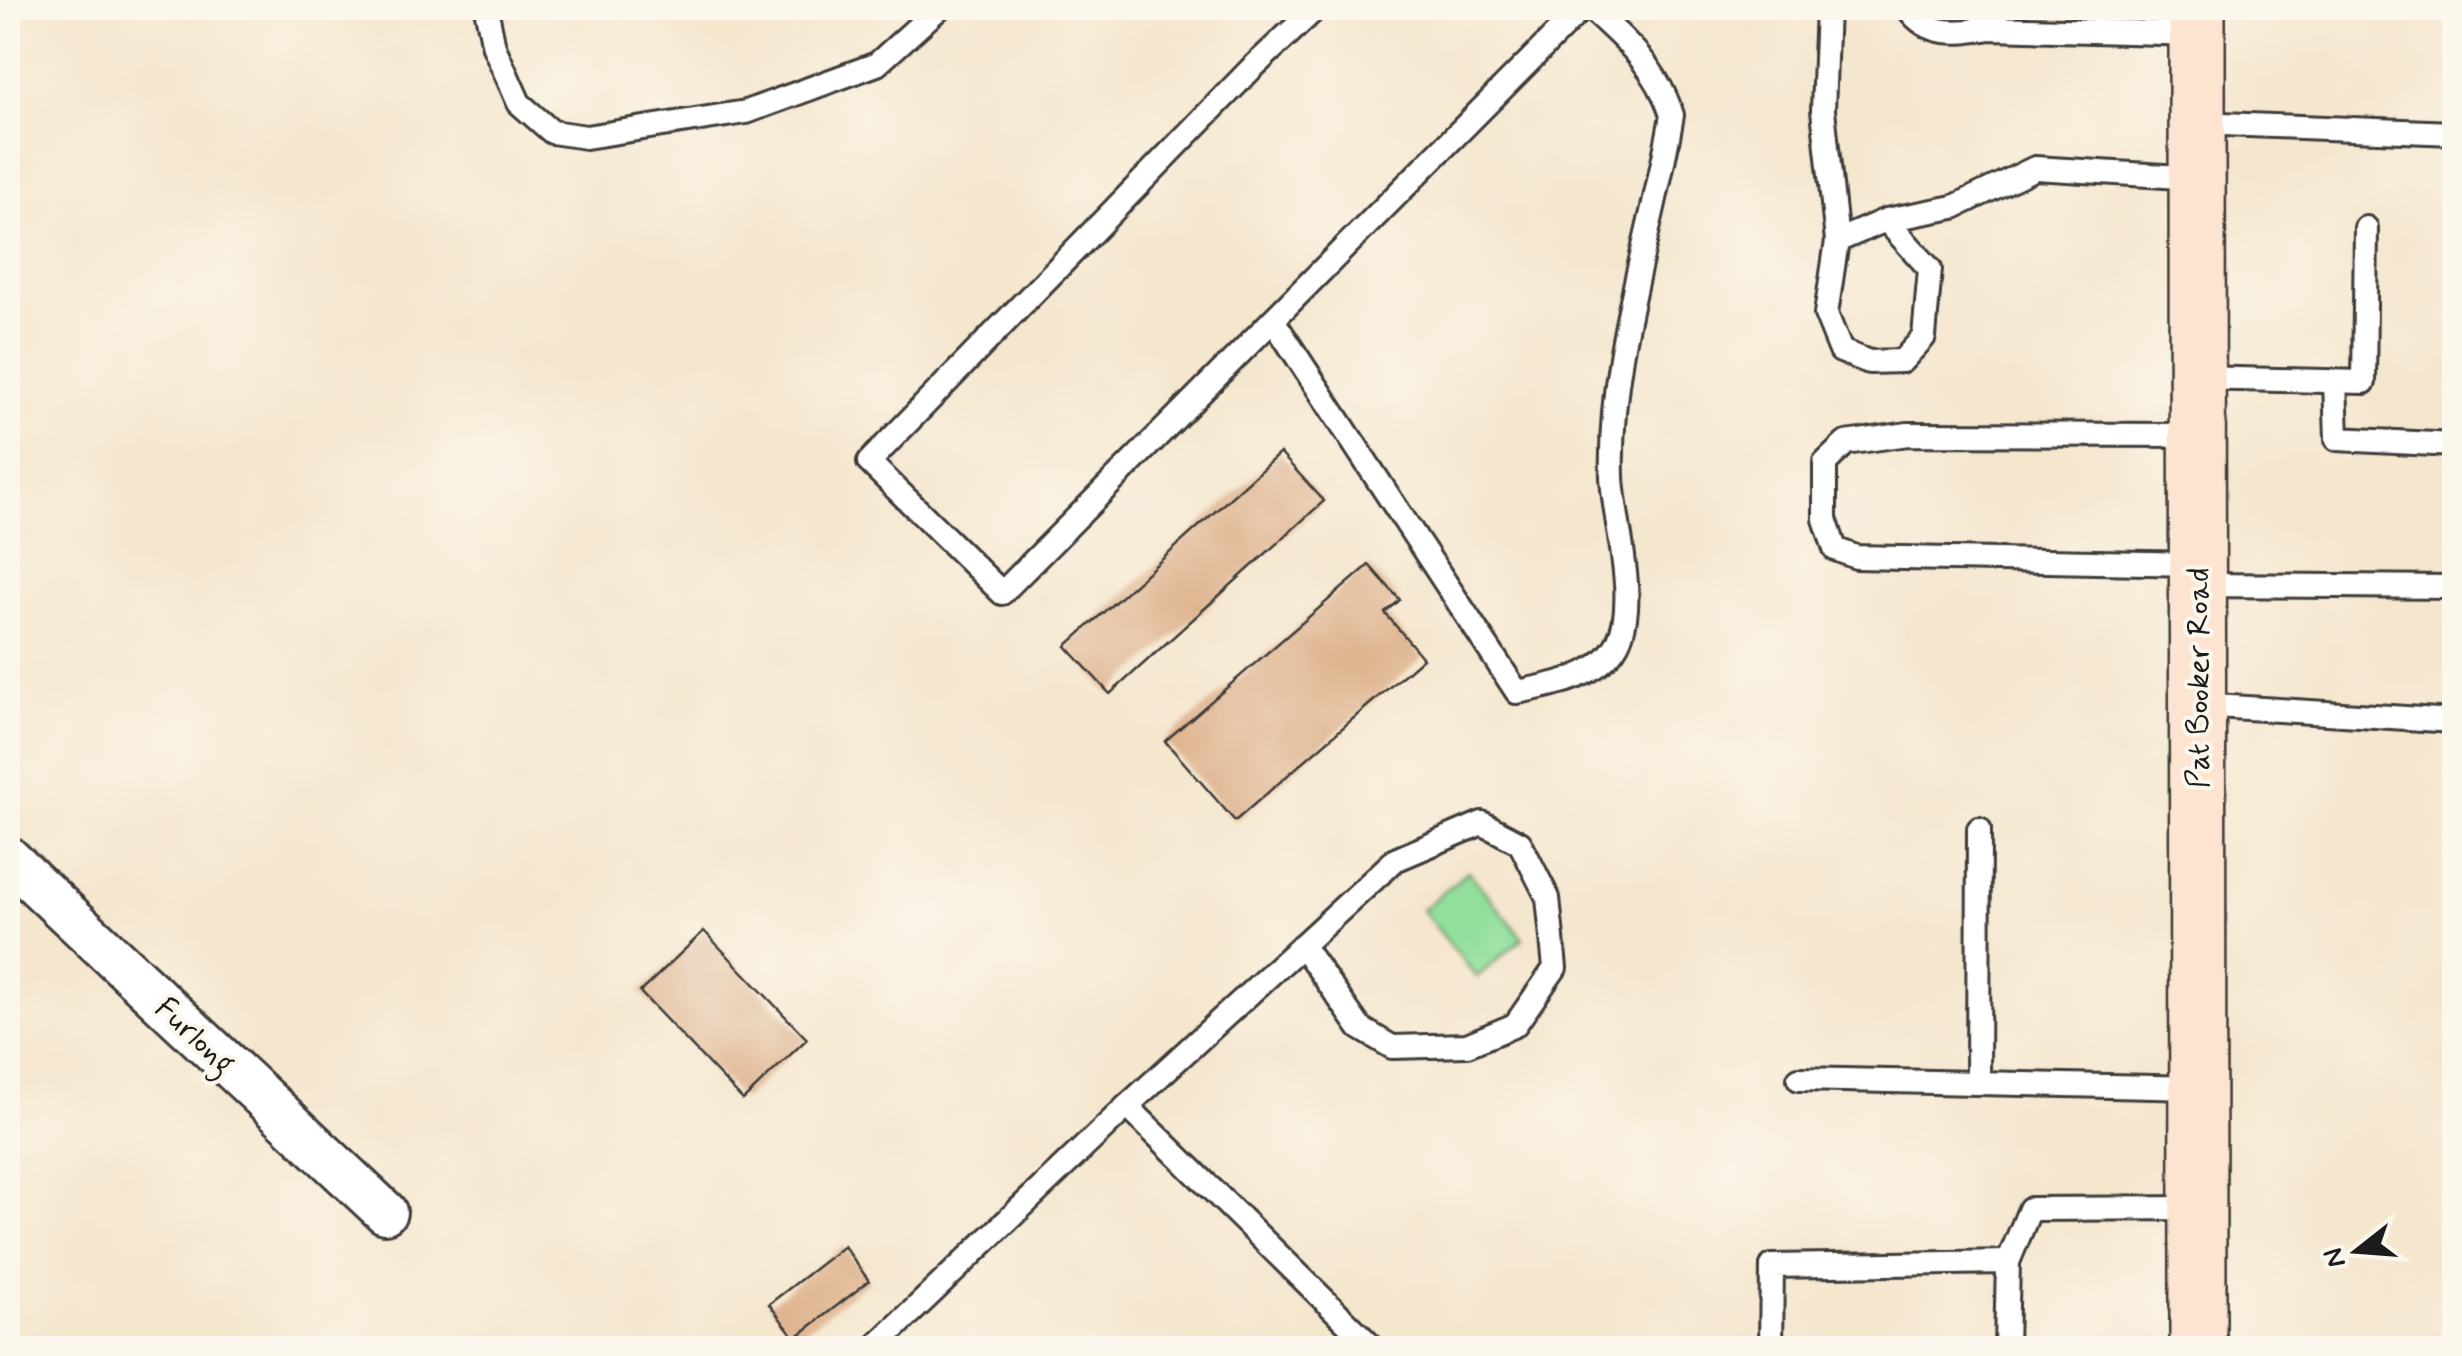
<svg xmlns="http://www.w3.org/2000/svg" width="2462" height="1356" font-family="Mynerve,sans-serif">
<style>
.green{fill:#92df9c;stroke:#577e5c;stroke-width:2.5}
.building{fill:#dfb591}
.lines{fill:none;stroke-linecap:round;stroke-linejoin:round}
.service-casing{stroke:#3d3a37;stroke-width:28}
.minor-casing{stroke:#3d3a37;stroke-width:48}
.secondary-casing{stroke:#3d3a37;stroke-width:60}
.path{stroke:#3d3a37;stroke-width:6;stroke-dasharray:8 8;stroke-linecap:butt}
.service{stroke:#fff;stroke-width:22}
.minor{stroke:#fff;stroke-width:42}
.secondary{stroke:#fde4d0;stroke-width:55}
.labels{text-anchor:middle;stroke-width:8;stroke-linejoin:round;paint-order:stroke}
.street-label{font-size:32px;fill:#1c1c1c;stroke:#fbf7ec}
</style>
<rect width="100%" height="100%" fill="#fbf7ec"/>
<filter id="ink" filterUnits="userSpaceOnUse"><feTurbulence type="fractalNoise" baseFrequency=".01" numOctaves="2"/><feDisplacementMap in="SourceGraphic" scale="20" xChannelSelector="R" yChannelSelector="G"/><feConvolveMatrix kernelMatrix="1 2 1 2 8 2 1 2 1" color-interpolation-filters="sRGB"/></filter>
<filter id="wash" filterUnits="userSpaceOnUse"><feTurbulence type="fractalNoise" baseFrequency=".0048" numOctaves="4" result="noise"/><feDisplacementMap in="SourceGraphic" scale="40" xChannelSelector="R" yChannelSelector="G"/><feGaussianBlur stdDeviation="2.25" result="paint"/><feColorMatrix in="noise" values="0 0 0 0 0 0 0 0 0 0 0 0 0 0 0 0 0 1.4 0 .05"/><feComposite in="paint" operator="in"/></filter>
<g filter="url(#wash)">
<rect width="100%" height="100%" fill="#f5e6ce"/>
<!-- green -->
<path class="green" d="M 1468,871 L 1523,938 L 1477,977 L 1422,910 Z"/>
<g id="blocks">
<!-- building -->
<g class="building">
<path d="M 1280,453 L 1324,501 L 1110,694 L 1066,646 Z"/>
<path d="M 1369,565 L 1400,600 L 1385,613 L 1423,658 L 1235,821 L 1165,741 Z"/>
<path d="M 704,931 L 807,1039 L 743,1100 L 640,992 Z"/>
<path d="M 844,1246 L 869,1281 L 795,1338 L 769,1304 Z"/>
</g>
</g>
</g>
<g filter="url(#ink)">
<use href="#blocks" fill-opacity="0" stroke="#3d3a37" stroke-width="2.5"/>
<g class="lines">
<defs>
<g id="service">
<path d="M 486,8 L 494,47 L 519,103 L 552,132 L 586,137 L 746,112 L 877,64 L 939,8"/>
<path d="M 1316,8 L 1251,69 L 869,462 L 1002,593 L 1582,8"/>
<path d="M 1827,8 L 1823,110 L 1837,241"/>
<path d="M 1908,8 C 1928,38 1960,33 1991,28 L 2197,34"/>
<path d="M 1977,8 L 1991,28"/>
<path d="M 2197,123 L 2454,133"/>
<path d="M 1886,220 L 1930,269 L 1924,337 L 1902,361 L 1869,362 L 1841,351 L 1826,314 L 1837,241 L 1886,220 L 1954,207 L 2035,168 L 2197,178"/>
<path d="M 1273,320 L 1517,692 C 1552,685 1598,678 1617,644 C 1640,601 1614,524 1612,477 C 1608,354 1652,236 1672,115 C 1657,68 1626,40 1590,8"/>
<path d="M 2197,378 L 2364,382 L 2366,228"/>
<path d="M 2335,382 L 2337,439 L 2454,445"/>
<path d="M 2197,564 L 1856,557 L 1835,549 L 1825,519 L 1825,463 L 1846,443 L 1908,434 L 2197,435"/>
<path d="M 2198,585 L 2454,587"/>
<path d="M 2199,705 L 2454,721"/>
<path d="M 1799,1079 L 2198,1088"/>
<path d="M 1978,1083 L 1979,829"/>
<path d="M 1127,1106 L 1395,860 L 1482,823 L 1520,843 L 1548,898 L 1555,968 L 1515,1025 L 1467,1045 L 1392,1047 L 1360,1028 L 1302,945"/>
<path d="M 2008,1262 L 2030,1209 L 2198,1208"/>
<path d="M 874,1348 L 1127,1106 L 1373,1348"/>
<path d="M 1771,1348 L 1772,1266 L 2008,1262 L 2006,1348"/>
</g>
<path id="minor" d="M 8,858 L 385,1212"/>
<path id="secondary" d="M 2197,8 L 2198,1348"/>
</defs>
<!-- service casing -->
<use href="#service" class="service-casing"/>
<!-- minor casing -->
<use href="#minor" class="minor-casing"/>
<!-- secondary casing -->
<use href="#secondary" class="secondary-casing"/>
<!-- path -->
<path class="path" d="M 8,367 L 11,364"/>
<!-- service -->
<use href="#service" class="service"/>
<!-- minor -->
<use href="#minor" class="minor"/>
<!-- secondary -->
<use href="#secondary" class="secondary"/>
</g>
</g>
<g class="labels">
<!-- street labels -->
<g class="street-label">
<text transform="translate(2197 678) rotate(-90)" y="11">Pat Booker Road</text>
<text transform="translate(196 1035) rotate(43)" y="11">Furlong</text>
</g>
</g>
<!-- margin -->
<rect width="2462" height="1356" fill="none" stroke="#fbf7ec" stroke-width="40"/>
<!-- north arrow -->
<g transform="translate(2357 1251) rotate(253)" stroke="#fbf7ec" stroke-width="8" paint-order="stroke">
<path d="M0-8L18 38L0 25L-18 38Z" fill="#1c1c1c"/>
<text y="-15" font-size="28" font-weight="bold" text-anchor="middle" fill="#1c1c1c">N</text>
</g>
</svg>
